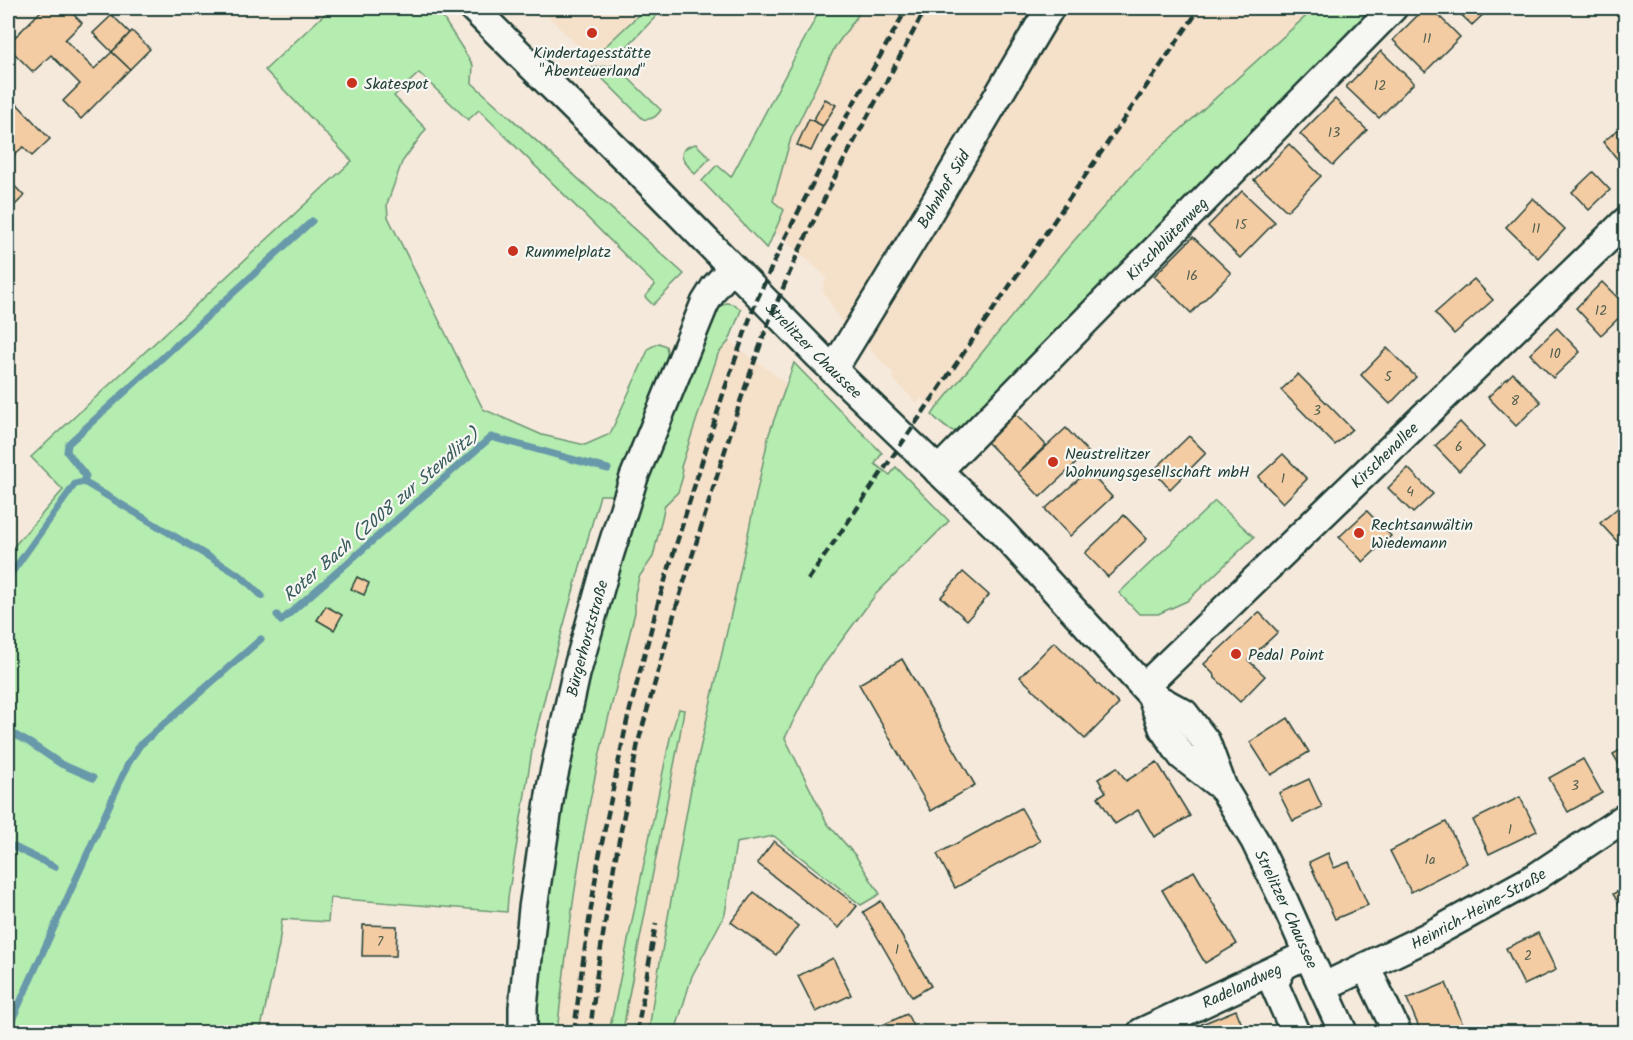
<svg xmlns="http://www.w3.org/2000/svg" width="1633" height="1040" font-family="Kalam,sans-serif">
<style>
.built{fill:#f5e0ca}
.green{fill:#b5ecaf;stroke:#6a9472;stroke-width:1.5}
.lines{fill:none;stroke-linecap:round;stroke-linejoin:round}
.stream{stroke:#6799aa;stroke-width:7}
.building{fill:#f4cca4;stroke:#1f3d34;stroke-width:1.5}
.minor-casing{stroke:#1f3d34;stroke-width:32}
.minor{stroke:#f6f6f2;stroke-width:27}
.rail{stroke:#1f3d34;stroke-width:4.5;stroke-dasharray:9 4.5;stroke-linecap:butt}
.poi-dot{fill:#c8321e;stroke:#f6f6f2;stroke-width:2}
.labels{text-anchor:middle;stroke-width:4.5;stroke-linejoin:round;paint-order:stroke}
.number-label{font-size:14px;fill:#546150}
.poi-label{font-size:16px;fill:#1f3d34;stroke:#f6f6f2;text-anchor:start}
.street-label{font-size:16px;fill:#1f3d34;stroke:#f6f6f2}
.water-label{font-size:18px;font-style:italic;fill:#375c5b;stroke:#f6f6f2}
</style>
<rect width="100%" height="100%" fill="#f5e9db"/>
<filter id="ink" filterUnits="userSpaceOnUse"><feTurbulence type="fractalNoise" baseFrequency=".0167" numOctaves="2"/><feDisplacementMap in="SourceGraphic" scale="12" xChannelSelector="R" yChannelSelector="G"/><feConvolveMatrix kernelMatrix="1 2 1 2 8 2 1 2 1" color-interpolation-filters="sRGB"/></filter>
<g filter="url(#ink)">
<!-- built -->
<g class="built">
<path d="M 539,8 L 646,8 L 592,59 Z"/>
<path d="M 863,8 L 1315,8 L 1136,170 L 1064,252 L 936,409 L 921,398 L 917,403 L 893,379 L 893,373 L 839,318 L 822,289 L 827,277 L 774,231 L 784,210 L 773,201 L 791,138 L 835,47 Z"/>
<path d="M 729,341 L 787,384 L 769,434 L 733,605 L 691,788 L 653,1001 L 649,1032 L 623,1032 L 628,1000 L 679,740 L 679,709 L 670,738 L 609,1032 L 557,1032 L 565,965 L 581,859 L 597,767 L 635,612 L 635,594 L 639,577 L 653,557 L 665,505 L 678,492 L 683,476 L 681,467 L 718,354 Z"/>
</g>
<!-- green -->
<g class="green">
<path d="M 331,8 L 435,8 L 438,10 L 473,65 L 472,83 L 684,274 L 653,305 L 645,297 L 655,285 L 479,110 L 468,120 L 419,73 L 394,96 L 426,129 L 402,162 L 387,204 L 388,217 L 483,409 L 542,435 L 585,445 L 610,434 L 649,348 L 659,343 L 666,346 L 669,361 L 618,499 L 610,495 L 600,495 L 554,660 L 533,745 L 508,897 L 507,912 L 330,898 L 328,922 L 282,919 L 279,945 L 260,1032 L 8,1032 L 8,553 L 63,490 L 31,457 L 352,161 L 265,70 Z"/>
<path d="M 646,8 L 664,8 L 618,56 L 607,56 L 592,59 Z"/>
<path d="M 821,8 L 863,8 L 835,47 L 791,138 L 773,201 L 784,210 L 767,249 L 702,181 L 717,165 L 731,177 Z"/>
<path d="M 1315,8 L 1381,8 L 958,432 C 947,431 940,422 932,415 L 936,409 L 1064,252 L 1136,170 Z"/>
<path d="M 615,65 L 661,110 C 656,117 652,120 643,119 L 592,68 Z"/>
<path d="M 696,144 L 710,158 L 695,174 C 684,162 672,150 696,144 Z"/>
<path d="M 726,303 C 733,303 736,305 741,310 L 729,341 L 718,354 L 681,467 L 683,476 L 678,492 L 665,505 L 653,557 L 639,577 L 635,594 L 635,612 C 623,663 608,715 597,767 C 578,854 567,944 557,1032 L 535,1032 L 545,910 L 563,793 L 590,678 L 645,481 L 714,311 Z"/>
<path d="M 794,363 L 882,453 L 875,464 L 890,475 L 896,467 L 949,521 L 876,594 L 816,675 L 785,738 L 827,823 L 855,855 L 880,894 L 861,905 L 774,836 L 736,843 L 725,914 L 692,976 L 675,1032 L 649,1032 L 653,1001 L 691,788 L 733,605 L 769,434 Z"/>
<path d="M 1215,501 L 1254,537 L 1187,601 L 1158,614 L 1139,614 L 1119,593 Z"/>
<path d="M 679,709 L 684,710 L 679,740 L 628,1000 L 623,1032 L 609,1032 L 670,738 Z"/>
</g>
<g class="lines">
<!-- stream -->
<g class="stream">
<path d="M 84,482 L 86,476 L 67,452 L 68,444 L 312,221"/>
<path d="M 8,578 L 75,484 L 84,482 L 241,576 L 262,596"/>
<path d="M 277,615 L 281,621 L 491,437 L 608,469"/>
<path d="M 8,731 L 30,743 L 61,764 L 93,778"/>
<path d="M 8,844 L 55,867"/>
<path d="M 8,1029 L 128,764 L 140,745 L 261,639"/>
</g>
</g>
<!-- building -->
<g class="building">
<path d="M 44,8 L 67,8 L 82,23 L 65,40 L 94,69 L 112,52 L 130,69 L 81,119 L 63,101 L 80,84 L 51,55 L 33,72 L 8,47 L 8,44 Z"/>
<path d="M 1425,8 L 1431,8 L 1460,37 L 1425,72 L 1393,40 Z"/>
<path d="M 1454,8 L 1490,8 L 1472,25 Z"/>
<path d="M 112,15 L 130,33 L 112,52 L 93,33 Z"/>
<path d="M 132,31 L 150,49 L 130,69 L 112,52 Z"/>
<path d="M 1381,51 L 1414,83 L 1379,118 L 1346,87 Z"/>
<path d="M 825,99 L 836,105 L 823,126 L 813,121 Z"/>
<path d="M 1335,99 L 1367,130 L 1333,165 L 1300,134 Z"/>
<path d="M 18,105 L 50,139 L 32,156 L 23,147 L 13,156 L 8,150 L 8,114 Z"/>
<path d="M 809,119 L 823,126 L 811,151 L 797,145 Z"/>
<path d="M 1626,123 L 1626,169 L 1603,142 Z"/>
<path d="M 1289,144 L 1321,176 L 1287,211 L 1254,180 Z"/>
<path d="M 1593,172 L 1610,190 L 1589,210 L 1572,192 Z"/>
<path d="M 8,179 L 24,196 L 8,212 Z"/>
<path d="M 1242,191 L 1275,222 L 1240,258 L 1208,226 Z"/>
<path d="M 1533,198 L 1565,229 L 1538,258 L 1506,227 Z"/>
<path d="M 1193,237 L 1231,273 L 1191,313 L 1154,276 Z"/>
<path d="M 1474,279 L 1493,300 L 1454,334 L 1435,313 Z"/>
<path d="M 1602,282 L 1626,306 L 1626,311 L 1601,335 L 1576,308 Z"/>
<path d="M 1557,328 L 1580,352 L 1553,378 L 1530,354 Z"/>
<path d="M 1387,348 L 1416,377 L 1390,404 L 1361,375 Z"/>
<path d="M 1513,373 L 1541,402 L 1516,426 L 1488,397 Z"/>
<path d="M 1298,374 L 1352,429 L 1335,445 L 1281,390 Z"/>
<path d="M 1016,414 L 1046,445 L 1018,473 L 987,442 Z"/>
<path d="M 1460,422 L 1484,447 L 1459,471 L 1435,446 Z"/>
<path d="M 1066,428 L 1088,452 L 1040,497 L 1018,473 Z"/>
<path d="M 1189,436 L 1206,453 L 1170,489 L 1153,471 Z"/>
<path d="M 1283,454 L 1307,479 L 1283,503 L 1258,477 Z"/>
<path d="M 1408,468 L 1433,494 L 1413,513 L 1388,488 Z"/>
<path d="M 1088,471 L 1112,497 L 1070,536 L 1045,509 Z"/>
<path d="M 1626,501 L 1626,551 L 1600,523 Z"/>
<path d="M 1367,511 L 1391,536 L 1363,562 L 1339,537 Z"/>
<path d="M 1124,515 L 1147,539 L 1108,577 L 1085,553 Z"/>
<path d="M 963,572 L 989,595 L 967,620 L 941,597 Z"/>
<path d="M 357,577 L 369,583 L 364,595 L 351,589 Z"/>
<path d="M 326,606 L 342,615 L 334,630 L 317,620 Z"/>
<path d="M 1259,612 L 1278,632 L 1248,660 L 1265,676 L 1240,702 L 1214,677 L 1215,676 L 1204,664 Z"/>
<path d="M 1054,642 L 1119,704 L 1085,739 L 1020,677 Z"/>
<path d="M 902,659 L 975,785 L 931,811 L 859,684 Z"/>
<path d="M 1288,718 L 1309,752 L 1271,775 L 1250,742 Z"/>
<path d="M 1626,747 L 1626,776 L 1613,754 Z"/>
<path d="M 1583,759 L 1602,793 L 1568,812 L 1549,778 Z"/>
<path d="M 1157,762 L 1190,816 L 1154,837 L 1138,810 L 1115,824 L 1098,797 L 1106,792 L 1098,779 L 1117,767 L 1126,781 Z"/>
<path d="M 1309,779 L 1322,807 L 1293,821 L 1279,793 Z"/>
<path d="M 1520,797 L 1537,831 L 1489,854 L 1473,820 Z"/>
<path d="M 1021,808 L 1040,841 L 955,888 L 937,854 Z"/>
<path d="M 1446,822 L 1467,863 L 1411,892 L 1390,851 Z"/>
<path d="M 774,841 L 857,906 L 839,928 L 757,863 Z"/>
<path d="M 1328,853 L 1334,868 L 1349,862 L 1368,905 L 1335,919 L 1309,862 Z"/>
<path d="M 1194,871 L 1237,944 L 1205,963 L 1162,890 Z"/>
<path d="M 1626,886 L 1626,915 L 1613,894 Z"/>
<path d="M 754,892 L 798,926 L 776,955 L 731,922 Z"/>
<path d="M 881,901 L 931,986 L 912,997 L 863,912 Z"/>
<path d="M 363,925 L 397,926 L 396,956 L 362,956 Z"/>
<path d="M 1538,933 L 1556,970 L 1524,985 L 1506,948 Z"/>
<path d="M 833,958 L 851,995 L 816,1012 L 798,976 Z"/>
<path d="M 1446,983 L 1466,1032 L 1421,1032 L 1407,999 Z"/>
<path d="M 1236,1010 L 1245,1032 L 1205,1032 L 1202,1024 Z"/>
<path d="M 907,1014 L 916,1032 L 867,1032 Z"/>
</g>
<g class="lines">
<defs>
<g id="minor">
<path id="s1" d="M 473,8 L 635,168 L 819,356 L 1000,530 L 1151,695 L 1163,728 L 1173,743 L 1182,756 L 1223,788"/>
<path id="s2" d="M 833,370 L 927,216 L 1050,8"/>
<path id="s3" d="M 938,471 L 1393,8"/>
<path id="s4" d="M 1144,687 L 1626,221"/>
<path id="s5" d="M 1151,695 L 1184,713 L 1206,742 L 1223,788 L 1255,841 L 1285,903 L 1343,1032"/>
<path d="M 1283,966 L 1274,984 L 1295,1032"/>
<path d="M 1366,967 L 1397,1032"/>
<path id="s6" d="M 1323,987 L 1425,938 L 1536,877 L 1626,817"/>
<path id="s7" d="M 523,1032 L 523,1007 L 533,908 L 551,788 L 576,674 L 609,556 L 634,477 L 705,303 L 715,287 L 732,268"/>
<path id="s8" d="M 1142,1032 L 1308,954"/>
</g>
</defs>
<!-- minor casing -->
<use href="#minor" class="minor-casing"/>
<!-- minor -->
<use href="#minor" class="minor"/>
<!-- rail -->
<g class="rail">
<path d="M 808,580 L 1200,8"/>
<path d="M 574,1032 L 582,968 L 598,862 L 627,721 L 658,603 L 724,391 L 755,304 L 784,240 L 851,108 L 907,8"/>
<path d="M 590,1032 L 597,973 L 614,866 L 638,743 L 675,611 L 741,399 L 769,321 L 798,253 L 835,177 L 926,8"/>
<path d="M 637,1032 L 656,923"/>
</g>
</g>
</g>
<!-- markers -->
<g class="poi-dot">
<circle cx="592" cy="33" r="6"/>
<circle cx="352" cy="83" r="6"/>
<circle cx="513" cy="251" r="6"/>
<circle cx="1053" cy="462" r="6"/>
<circle cx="1359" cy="533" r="6"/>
<circle cx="1236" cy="654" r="6"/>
</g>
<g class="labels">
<!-- number labels -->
<g class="number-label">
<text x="1427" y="43">11</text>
<text x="1380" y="90">12</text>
<text x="1334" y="137">13</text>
<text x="1241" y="229">15</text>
<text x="1536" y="233">11</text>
<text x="1192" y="280">16</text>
<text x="1601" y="315">12</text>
<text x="1555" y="358">10</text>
<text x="1388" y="381">5</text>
<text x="1515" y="405">8</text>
<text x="1317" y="415">3</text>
<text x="1459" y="451">6</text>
<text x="1283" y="483">1</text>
<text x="1410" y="496">4</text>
<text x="1575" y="790">3</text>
<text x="1510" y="834">1</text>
<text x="1430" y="864">1a</text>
<text x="380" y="946">7</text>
<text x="897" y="954">1</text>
<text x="1528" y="960">2</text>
</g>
<!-- poi labels -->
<g class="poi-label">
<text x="592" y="58" text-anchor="middle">Kindertagesstätte<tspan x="592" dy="18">"Abenteuerland"</tspan></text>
<text x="364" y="89">Skatespot</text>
<text x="525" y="257">Rummelplatz</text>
<text x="1065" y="459">Neustrelitzer<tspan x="1065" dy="18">Wohnungsgesellschaft mbH</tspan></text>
<text x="1371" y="530">Rechtsanwältin<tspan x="1371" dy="18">Wiedemann</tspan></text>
<text x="1248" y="660">Pedal Point</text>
</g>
<!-- street labels -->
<g class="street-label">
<text dy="6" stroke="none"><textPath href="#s2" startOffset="212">Bahnhof Süd</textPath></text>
<text dy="6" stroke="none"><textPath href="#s3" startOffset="326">Kirschblütenweg</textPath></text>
<text dy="6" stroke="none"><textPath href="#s1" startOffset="483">Strelitzer Chaussee</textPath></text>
<text dy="6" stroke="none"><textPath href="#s4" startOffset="334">Kirschenallee</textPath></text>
<text dy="6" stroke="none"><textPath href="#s7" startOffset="400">Bürgerhorststraße</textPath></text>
<text dy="6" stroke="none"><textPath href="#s5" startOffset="260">Strelitzer Chaussee</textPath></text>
<text dy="6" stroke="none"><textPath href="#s6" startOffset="174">Heinrich-Heine-Straße</textPath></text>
<text dy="6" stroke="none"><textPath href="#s8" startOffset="110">Radelandweg</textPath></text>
</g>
<!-- water labels -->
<g class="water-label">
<text transform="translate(381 515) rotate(-41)" y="6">Roter Bach (Z008 zur Stendlitz)</text>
</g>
</g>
<!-- margin -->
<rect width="1633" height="1040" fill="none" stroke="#f6f6f2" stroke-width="30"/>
<rect x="15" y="15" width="1603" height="1010" fill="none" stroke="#1f3d34" stroke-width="2" filter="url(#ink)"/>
</svg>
